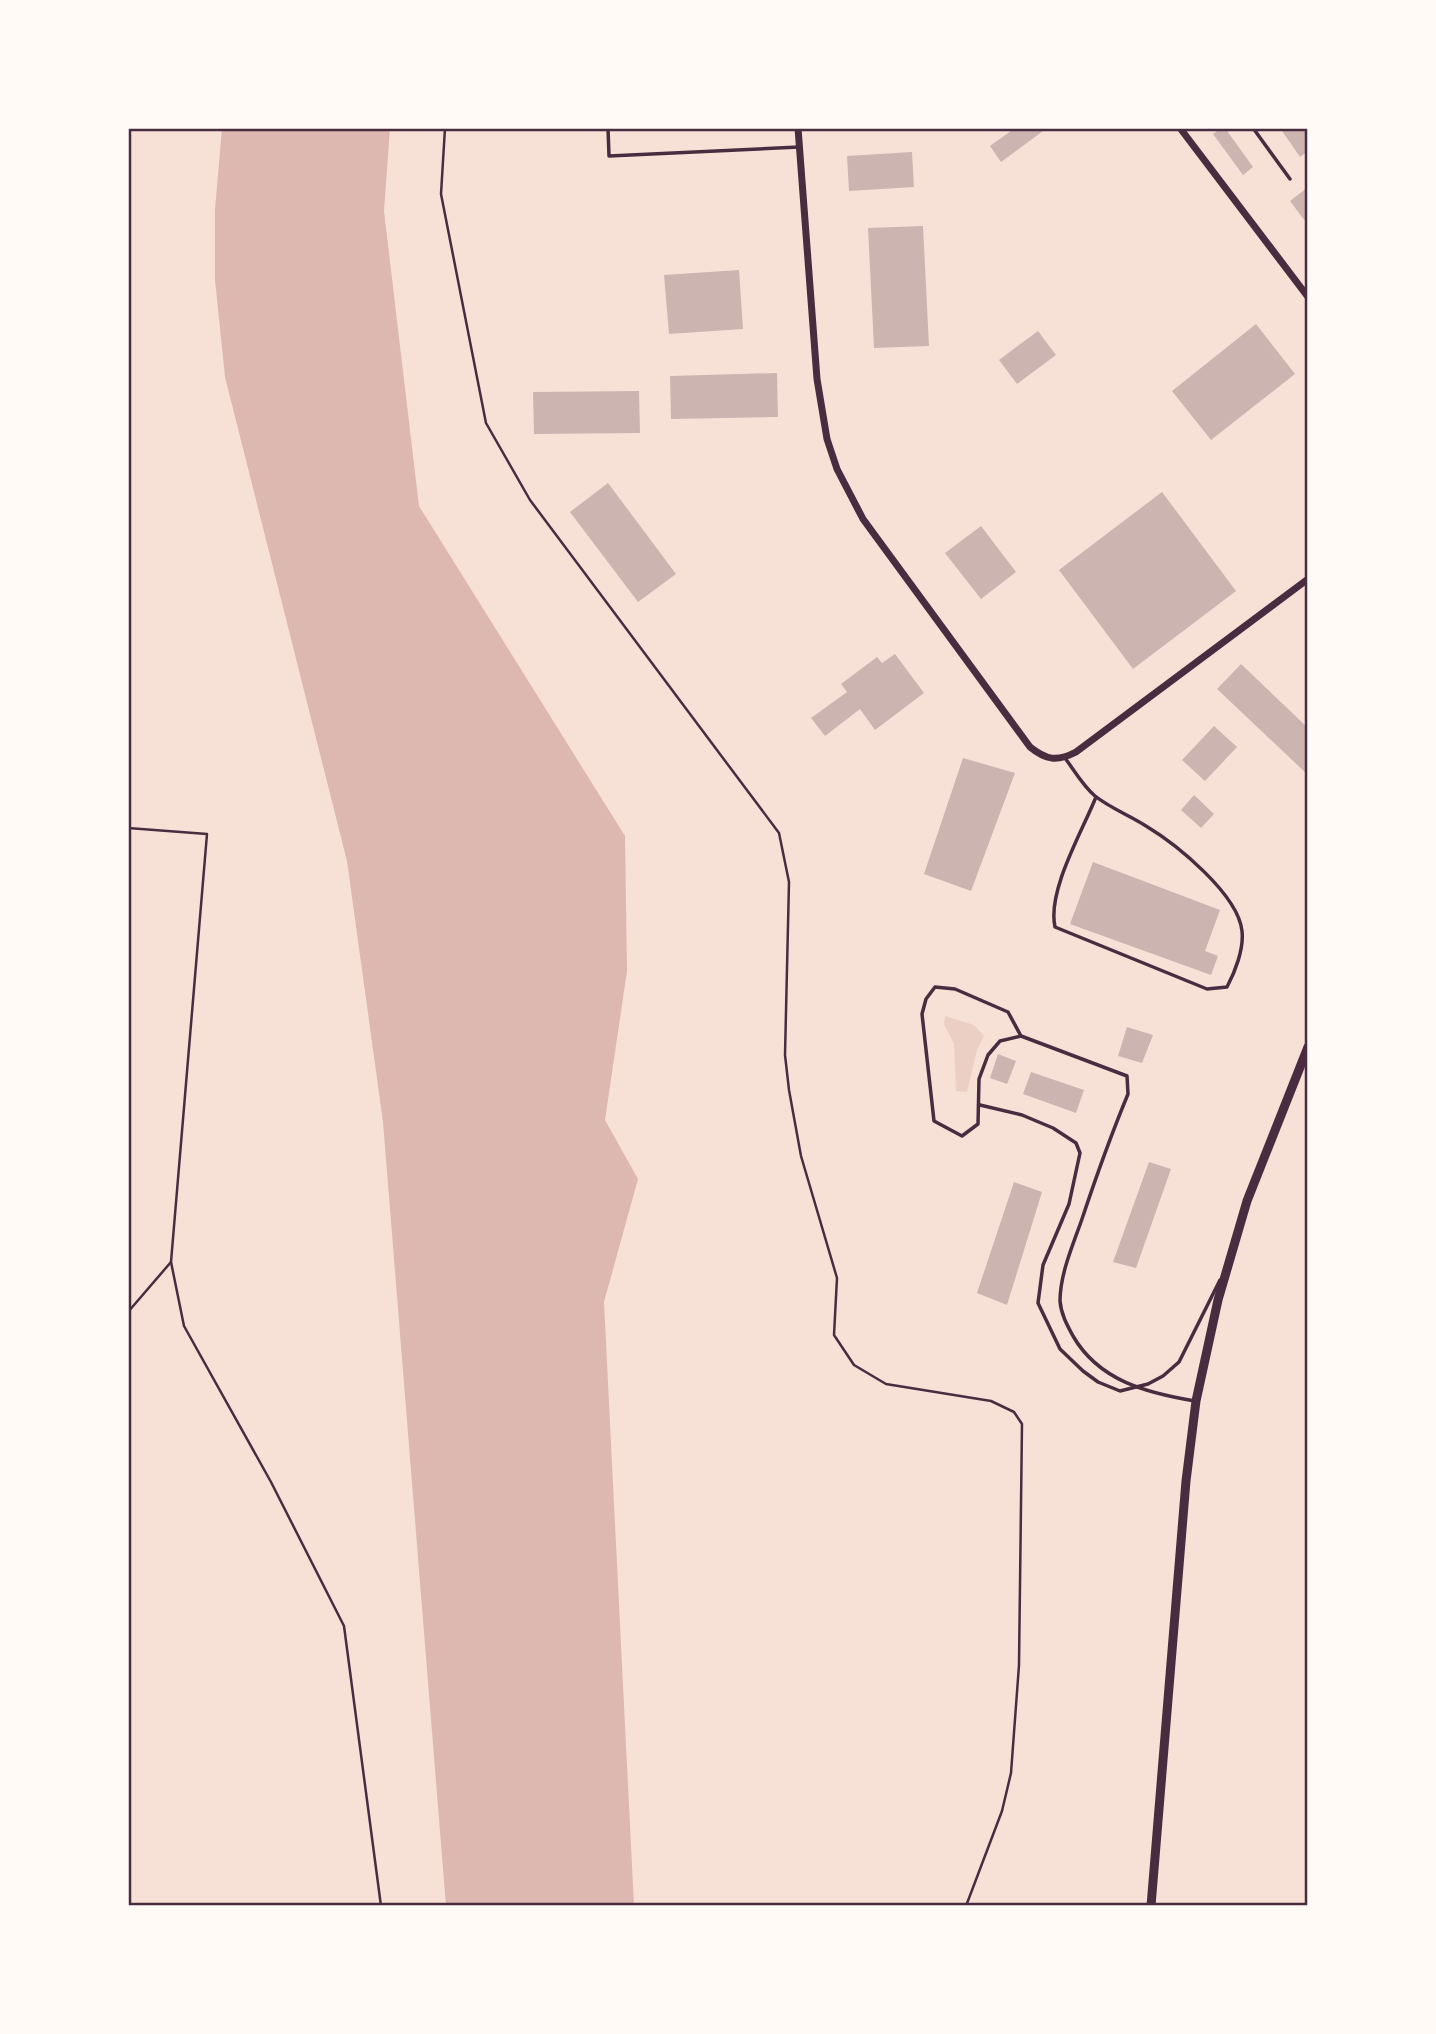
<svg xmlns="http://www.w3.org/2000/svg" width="1436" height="2034" font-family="'DM Sans',sans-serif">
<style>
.green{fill:#ebcfc5}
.water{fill:#dcb8b0}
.building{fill:#ccb4b1}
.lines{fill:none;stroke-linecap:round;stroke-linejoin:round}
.path{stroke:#4a2c40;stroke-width:2.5}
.service{stroke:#4a2c40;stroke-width:3.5}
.minor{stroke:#4a2c40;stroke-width:7}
.tertiary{stroke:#4a2c40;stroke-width:9}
.neatline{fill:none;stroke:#4a2c40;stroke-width:2.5}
</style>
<rect width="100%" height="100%" fill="#f7e1d7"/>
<!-- green -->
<path class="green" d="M 945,1016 L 974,1025 L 984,1036 L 977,1050 L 967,1092 L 956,1091 L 954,1044 L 944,1024 Z"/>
<!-- water -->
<path class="water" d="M 222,128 L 390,128 L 384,211 L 419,506 L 625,836 L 627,971 L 605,1120 L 638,1179 L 604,1302 L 634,1906 L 446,1906 L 383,1122 L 347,861 L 225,377 L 215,280 L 215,209 Z"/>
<!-- building -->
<g class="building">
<path d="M 1015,128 L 1047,128 L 1001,162 L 990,146 Z"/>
<path d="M 1221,128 L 1225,128 L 1253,167 L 1243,175 L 1213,134 Z"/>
<path d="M 1280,128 L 1308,128 L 1308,151 L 1300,157 Z"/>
<path d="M 912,152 L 914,187 L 849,191 L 847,156 Z"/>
<path d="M 1308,187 L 1308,225 L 1290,201 Z"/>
<path d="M 923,226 L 929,346 L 874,348 L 868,228 Z"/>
<path d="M 739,270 L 743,329 L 669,334 L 664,275 Z"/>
<path d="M 1256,324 L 1295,374 L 1211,440 L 1172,391 Z"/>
<path d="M 1038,331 L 1056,355 L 1017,384 L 999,360 Z"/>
<path d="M 777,373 L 778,417 L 671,419 L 670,376 Z"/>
<path d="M 639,391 L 640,433 L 534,434 L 533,392 Z"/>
<path d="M 608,483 L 676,574 L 638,602 L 570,512 Z"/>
<path d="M 1162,492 L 1236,591 L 1133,669 L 1059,570 Z"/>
<path d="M 981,526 L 1016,572 L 981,599 L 945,553 Z"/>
<path d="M 895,654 L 924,693 L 875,730 L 860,709 L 825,736 L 811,718 L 847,692 L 841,684 L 877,657 L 882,663 Z"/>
<path d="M 1241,664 L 1308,728 L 1308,775 L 1217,689 Z"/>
<path d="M 1214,726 L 1237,747 L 1205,781 L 1182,760 Z"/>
<path d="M 963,758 L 1015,773 L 971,891 L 924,874 Z"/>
<path d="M 1194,795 L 1214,814 L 1201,828 L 1181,810 Z"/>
<path d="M 1093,862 L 1220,910 L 1205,951 L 1218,956 L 1211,975 L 1070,924 Z"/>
<path d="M 1127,1027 L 1153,1035 L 1142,1063 L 1118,1056 Z"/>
<path d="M 998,1054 L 1016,1061 L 1007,1084 L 990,1078 Z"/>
<path d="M 1031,1072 L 1084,1090 L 1076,1113 L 1023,1094 Z"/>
<path d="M 1149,1162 L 1171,1169 L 1136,1268 L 1113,1262 Z"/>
<path d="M 1014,1182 L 1042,1192 L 1007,1305 L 977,1293 Z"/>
</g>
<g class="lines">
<!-- path -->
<g class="path">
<path d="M 445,128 L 441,194 L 486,423 L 530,500 L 779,833 L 789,882 L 785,1055 L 789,1090 L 801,1156 L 837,1278 L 834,1335 L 854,1365 L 886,1384 L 991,1401 L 1014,1412 L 1022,1424 L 1019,1665 L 1011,1773 L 1002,1811 L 966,1906"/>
<path d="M 128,828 L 207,834 L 171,1262 L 184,1326 L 271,1482 L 344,1626 L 381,1906"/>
<path d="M 128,1312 L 171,1262"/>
</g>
<!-- service -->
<g class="service">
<path d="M 608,128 L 609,156 L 799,147"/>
<path d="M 1253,128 L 1290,179"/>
<path d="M 1065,758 C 1074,770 1083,786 1095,796 C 1110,808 1129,815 1146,826 C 1176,844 1238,894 1242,931 C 1244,949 1235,972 1227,987 L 1207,989 L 1055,927 C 1047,891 1082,832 1096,797"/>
<path d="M 1021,1036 L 1008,1012 L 955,989 L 935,987 L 926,999 L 922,1014 L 934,1121 L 962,1136 L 978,1124 L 979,1079 L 988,1055 L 1000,1041 L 1021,1036 L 1127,1076 L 1128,1094 C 1111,1135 1096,1177 1082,1219 C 1073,1245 1060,1274 1060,1301 C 1061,1314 1067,1325 1073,1336 C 1099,1381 1147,1393 1195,1401"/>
<path d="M 980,1105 L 1022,1115 L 1053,1128 L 1076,1143 L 1080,1153 L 1069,1204 L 1043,1265 L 1038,1303 L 1060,1349 L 1083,1371 L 1098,1382 L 1120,1391 L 1148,1384 L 1163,1376 L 1179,1362 L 1220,1280"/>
</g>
<!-- minor -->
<g class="minor">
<path d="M 798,128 L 817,379 L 827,439 L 837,469 L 863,519 L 1030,747 C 1046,760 1057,762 1076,752 L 1308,579"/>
<path d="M 1180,128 L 1308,297"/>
</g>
<!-- tertiary -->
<path class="tertiary" d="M 1151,1906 L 1186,1481 L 1196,1401 L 1218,1300 L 1247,1201 L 1308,1047"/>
</g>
<!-- border -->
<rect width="1436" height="2034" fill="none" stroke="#fffaf5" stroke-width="259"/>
<rect x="130" y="130" width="1176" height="1774" class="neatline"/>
</svg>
